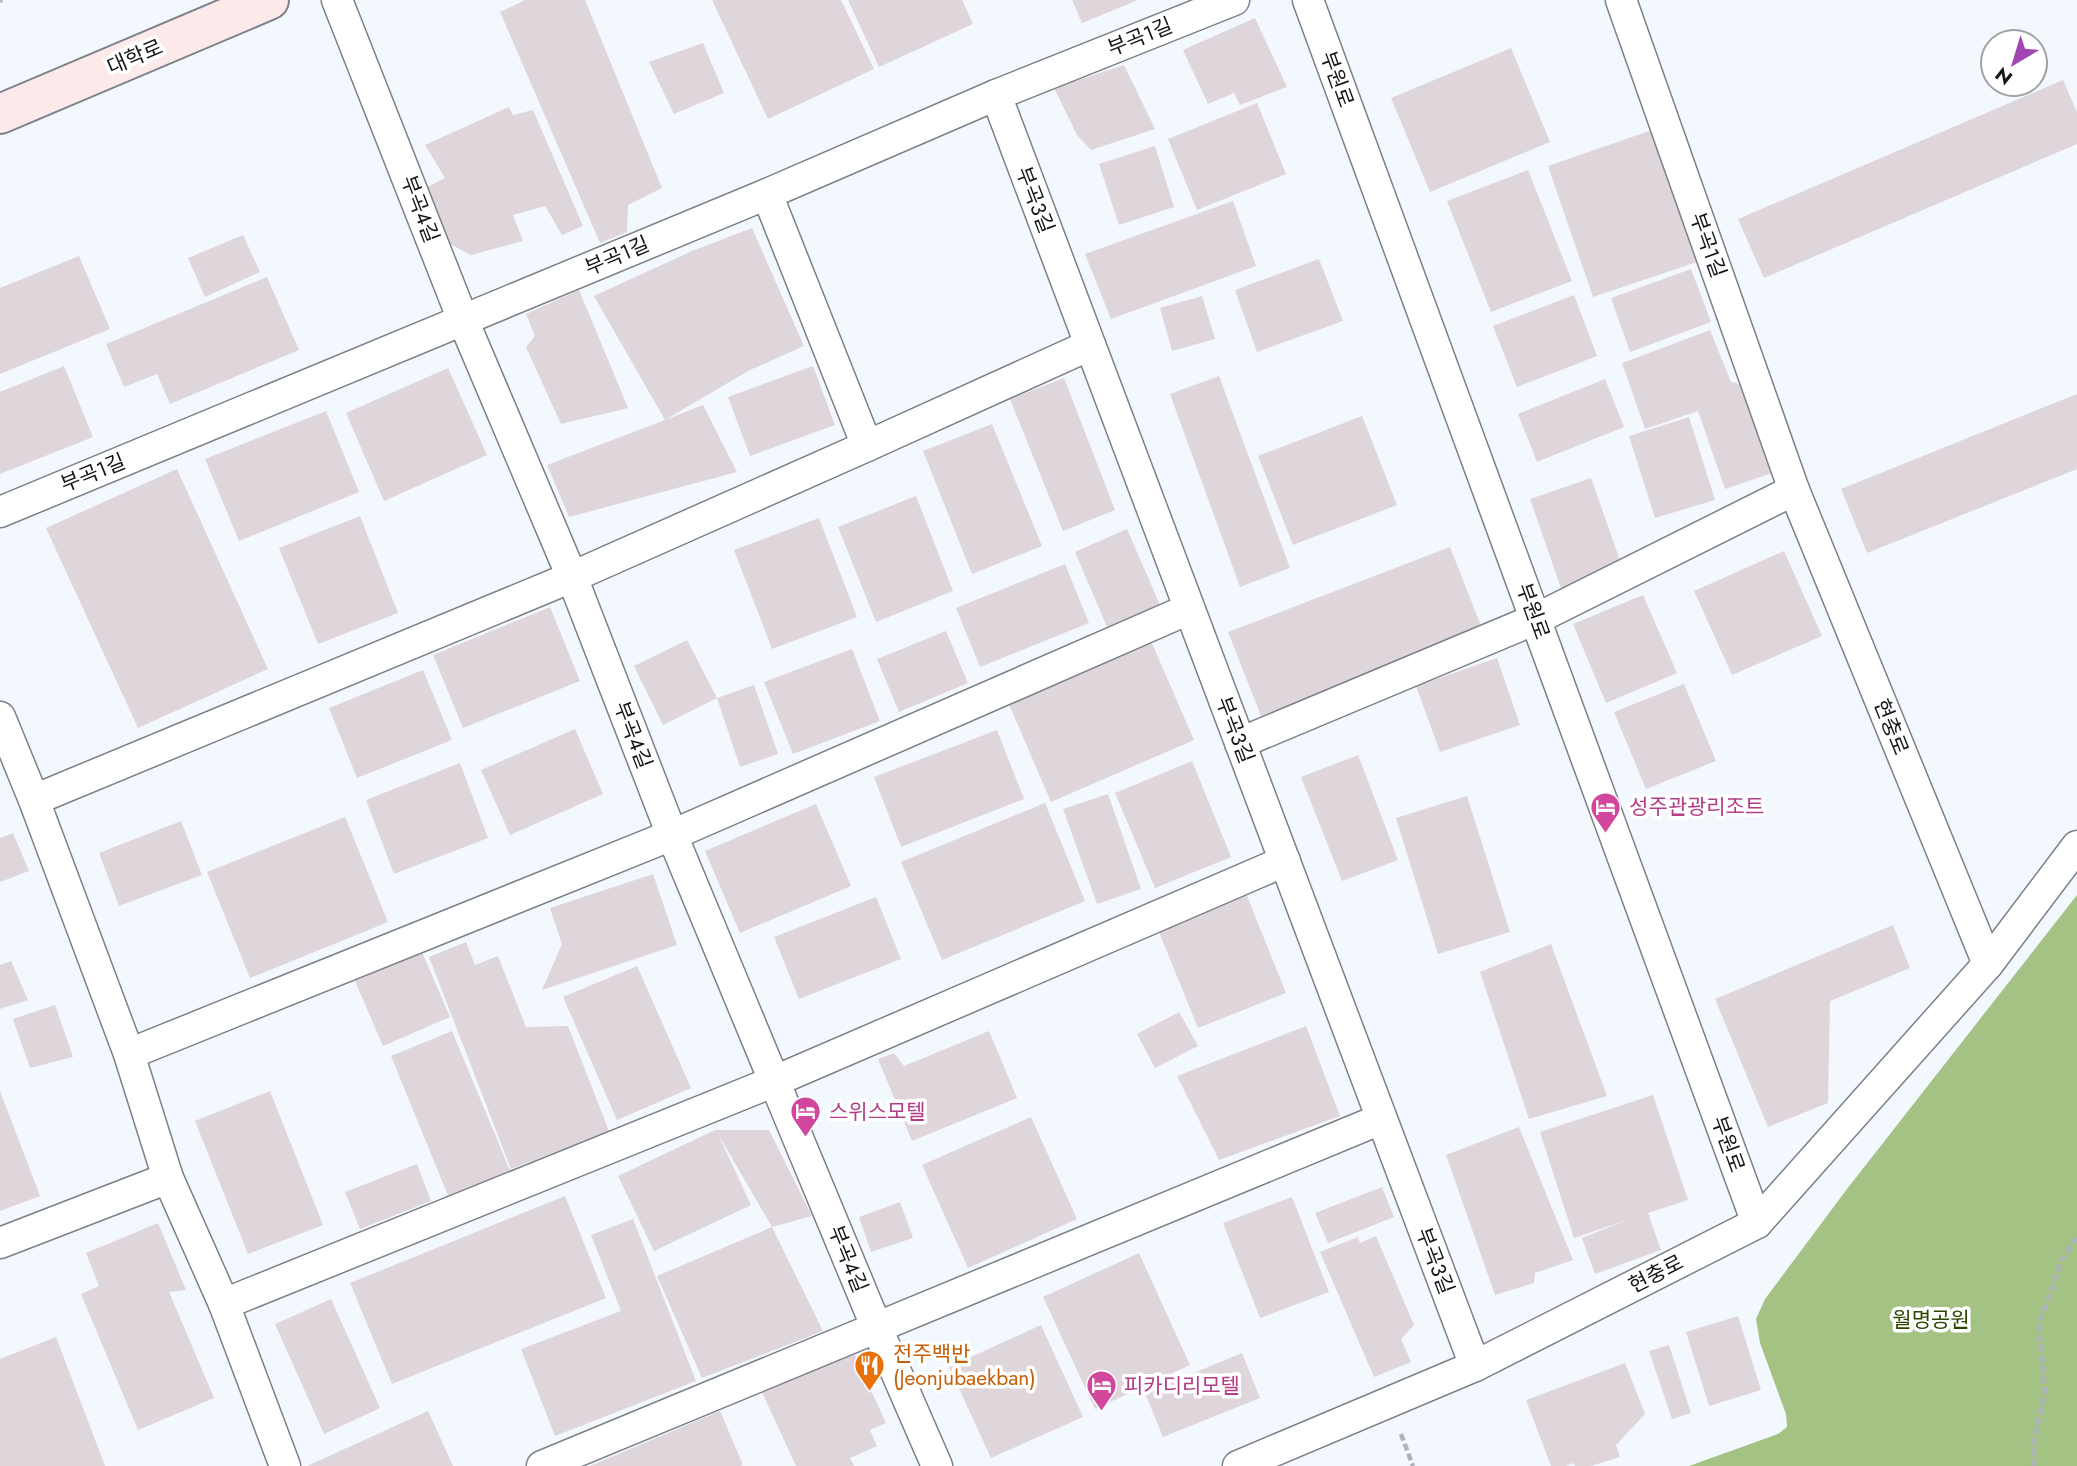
<svg xmlns="http://www.w3.org/2000/svg" width="2077" height="1466" font-family="Jost,'Noto Sans KR',sans-serif">
<style>
.forest{fill:#a3c284}
.building{fill:#dfd6dc}
.lines{fill:none;stroke-linecap:round;stroke-linejoin:round}
.street-casing{stroke:#7c8087;stroke-width:33}
.secondary-casing{stroke:#7c8087;stroke-width:42}
.path{stroke:#afb3b9;stroke-width:4.5;stroke-dasharray:7 3.5;stroke-linecap:butt}
.street{stroke:#fff;stroke-width:30}
.secondary{stroke:#fbeae9;stroke-width:38}
.labels{text-anchor:middle;stroke-width:7;stroke-linejoin:round;paint-order:stroke}
.street-label{font-size:21px;fill:#141619;stroke:#fff}
.hotel-label{font-size:21px;fill:#b23c85;stroke:#fff;text-anchor:start}
.park-label{font-size:21px;fill:#2b4600;stroke:#fff}
.food-label{font-size:21px;fill:#c56008;stroke:#fff;text-anchor:start}
</style>
<rect width="100%" height="100%" fill="#f3f7fe"/>
<!-- forest -->
<path class="forest" d="M 2077,895 L 2077,1466 L 1689,1466 L 1778,1434 L 1787,1427 L 1786,1414 L 1760,1343 L 1756,1319 L 1765,1299 L 1847,1189 Z"/>
<!-- building -->
<g class="building">
<path d="M 525,0 L 585,0 L 662,188 L 628,205 L 627,232 L 600,243 L 500,12 Z"/>
<path d="M 712,0 L 841,0 L 874,69 L 768,119 Z"/>
<path d="M 848,0 L 962,0 L 973,24 L 879,67 Z"/>
<path d="M 1072,0 L 1138,0 L 1082,23 Z"/>
<path d="M 1255,18 L 1287,87 L 1240,105 L 1234,93 L 1208,104 L 1183,50 Z"/>
<path d="M 703,43 L 724,93 L 674,114 L 649,62 Z"/>
<path d="M 1511,48 L 1550,142 L 1430,192 L 1391,98 Z"/>
<path d="M 1124,65 L 1155,129 L 1091,150 L 1077,135 L 1054,88 Z"/>
<path d="M 2063,80 L 2077,112 L 2077,144 L 1764,278 L 1738,219 Z"/>
<path d="M 1257,103 L 1286,174 L 1197,210 L 1168,139 Z"/>
<path d="M 509,107 L 513,115 L 533,110 L 583,226 L 562,235 L 545,206 L 513,215 L 523,241 L 471,255 L 450,244 L 427,187 L 445,178 L 425,145 Z"/>
<path d="M 1652,130 L 1697,262 L 1593,297 L 1548,166 Z"/>
<path d="M 1155,146 L 1174,207 L 1119,225 L 1099,164 Z"/>
<path d="M 1528,170 L 1572,281 L 1491,312 L 1447,201 Z"/>
<path d="M 1233,201 L 1256,266 L 1111,319 L 1085,254 Z"/>
<path d="M 752,228 L 804,346 L 748,371 L 665,420 L 703,405 L 737,472 L 569,517 L 547,465 L 665,420 L 594,296 L 692,251 Z"/>
<path d="M 243,235 L 260,272 L 205,297 L 188,258 Z"/>
<path d="M 79,256 L 110,329 L 0,374 L 0,288 Z"/>
<path d="M 1319,259 L 1343,321 L 1257,352 L 1235,290 Z"/>
<path d="M 1691,269 L 1711,322 L 1630,352 L 1611,298 Z"/>
<path d="M 267,277 L 299,350 L 170,404 L 157,374 L 124,387 L 106,344 Z"/>
<path d="M 579,290 L 628,408 L 561,424 L 526,347 L 535,336 L 526,314 Z"/>
<path d="M 1574,295 L 1597,356 L 1517,387 L 1493,326 Z"/>
<path d="M 1202,296 L 1215,339 L 1172,351 L 1160,308 Z"/>
<path d="M 1710,330 L 1731,382 L 1748,386 L 1778,471 L 1725,489 L 1698,411 L 1645,429 L 1622,363 Z"/>
<path d="M 64,366 L 93,437 L 0,474 L 0,392 Z"/>
<path d="M 813,366 L 835,425 L 750,456 L 728,397 Z"/>
<path d="M 448,368 L 487,455 L 384,501 L 346,413 Z"/>
<path d="M 1219,376 L 1290,568 L 1240,587 L 1170,394 Z"/>
<path d="M 1064,378 L 1115,510 L 1063,531 L 1010,399 Z"/>
<path d="M 1605,379 L 1624,427 L 1537,462 L 1518,414 Z"/>
<path d="M 2077,394 L 2077,469 L 1867,553 L 1841,489 Z"/>
<path d="M 326,411 L 359,492 L 239,541 L 205,459 Z"/>
<path d="M 1362,416 L 1397,505 L 1293,545 L 1258,456 Z"/>
<path d="M 1689,417 L 1715,500 L 1655,518 L 1629,436 Z"/>
<path d="M 992,424 L 1042,546 L 972,574 L 923,451 Z"/>
<path d="M 177,469 L 268,669 L 138,728 L 46,528 Z"/>
<path d="M 1591,478 L 1622,566 L 1561,588 L 1530,499 Z"/>
<path d="M 916,496 L 953,591 L 876,622 L 838,527 Z"/>
<path d="M 360,516 L 398,613 L 318,644 L 279,548 Z"/>
<path d="M 819,518 L 857,617 L 772,649 L 734,550 Z"/>
<path d="M 1127,529 L 1160,605 L 1107,627 L 1075,552 Z"/>
<path d="M 1450,547 L 1483,631 L 1261,716 L 1228,632 Z"/>
<path d="M 1784,551 L 1822,636 L 1732,675 L 1694,591 Z"/>
<path d="M 1065,564 L 1089,623 L 980,667 L 956,608 Z"/>
<path d="M 1643,595 L 1677,673 L 1606,703 L 1573,624 Z"/>
<path d="M 550,607 L 580,681 L 463,728 L 433,655 Z"/>
<path d="M 946,631 L 968,683 L 899,712 L 877,659 Z"/>
<path d="M 687,640 L 717,698 L 663,725 L 634,666 Z"/>
<path d="M 1151,641 L 1194,740 L 1051,802 L 1008,702 Z"/>
<path d="M 852,649 L 880,721 L 793,754 L 764,682 Z"/>
<path d="M 1497,658 L 1520,725 L 1440,752 L 1416,686 Z"/>
<path d="M 423,670 L 452,740 L 357,778 L 329,708 Z"/>
<path d="M 1684,684 L 1716,761 L 1646,789 L 1614,712 Z"/>
<path d="M 754,685 L 778,754 L 740,767 L 717,698 Z"/>
<path d="M 575,729 L 603,794 L 510,835 L 481,770 Z"/>
<path d="M 997,730 L 1024,799 L 901,847 L 874,777 Z"/>
<path d="M 1358,755 L 1398,860 L 1342,881 L 1301,777 Z"/>
<path d="M 1192,761 L 1231,857 L 1155,888 L 1115,793 Z"/>
<path d="M 460,763 L 488,838 L 394,874 L 366,800 Z"/>
<path d="M 1108,794 L 1141,889 L 1097,904 L 1063,809 Z"/>
<path d="M 1467,796 L 1510,932 L 1438,954 L 1396,818 Z"/>
<path d="M 1045,803 L 1085,901 L 942,960 L 901,862 Z"/>
<path d="M 816,804 L 851,886 L 740,933 L 705,851 Z"/>
<path d="M 345,817 L 388,922 L 250,978 L 207,872 Z"/>
<path d="M 181,821 L 202,875 L 119,906 L 99,853 Z"/>
<path d="M 13,833 L 29,871 L 0,882 L 0,838 Z"/>
<path d="M 653,874 L 677,945 L 542,990 L 562,944 L 550,908 Z"/>
<path d="M 1245,891 L 1286,993 L 1198,1028 L 1157,927 Z"/>
<path d="M 876,897 L 901,959 L 799,999 L 774,937 Z"/>
<path d="M 1893,925 L 1910,968 L 1830,1001 L 1828,1103 L 1768,1127 L 1715,999 Z"/>
<path d="M 466,942 L 475,965 L 498,956 L 526,1027 L 568,1026 L 609,1131 L 511,1169 L 429,957 Z"/>
<path d="M 1551,944 L 1607,1096 L 1529,1119 L 1480,972 Z"/>
<path d="M 422,952 L 450,1017 L 383,1046 L 355,981 Z"/>
<path d="M 11,961 L 28,1000 L 0,1009 L 0,965 Z"/>
<path d="M 637,966 L 691,1088 L 617,1120 L 563,997 Z"/>
<path d="M 55,1005 L 73,1057 L 30,1068 L 13,1019 Z"/>
<path d="M 1179,1012 L 1198,1046 L 1155,1068 L 1137,1034 Z"/>
<path d="M 1306,1026 L 1340,1116 L 1219,1160 L 1177,1076 Z"/>
<path d="M 452,1031 L 511,1173 L 449,1198 L 391,1056 Z"/>
<path d="M 989,1031 L 1017,1098 L 912,1141 L 878,1059 L 894,1053 L 904,1066 Z"/>
<path d="M 0,1091 L 40,1196 L 0,1211 Z"/>
<path d="M 270,1091 L 323,1225 L 248,1254 L 195,1121 Z"/>
<path d="M 1653,1095 L 1688,1200 L 1648,1213 L 1661,1250 L 1595,1274 L 1582,1238 L 1627,1220 L 1574,1238 L 1540,1132 Z"/>
<path d="M 1031,1117 L 1077,1219 L 968,1268 L 922,1165 Z"/>
<path d="M 1519,1127 L 1573,1260 L 1535,1273 L 1534,1283 L 1495,1295 L 1446,1155 Z"/>
<path d="M 715,1130 L 769,1130 L 812,1216 L 772,1227 L 718,1134 L 751,1205 L 654,1251 L 618,1176 Z"/>
<path d="M 417,1164 L 431,1201 L 360,1229 L 345,1192 Z"/>
<path d="M 1382,1187 L 1394,1217 L 1328,1243 L 1315,1213 Z"/>
<path d="M 565,1196 L 606,1298 L 392,1384 L 350,1283 Z"/>
<path d="M 1292,1197 L 1329,1292 L 1260,1318 L 1223,1223 Z"/>
<path d="M 900,1202 L 913,1238 L 871,1252 L 859,1217 Z"/>
<path d="M 633,1219 L 696,1381 L 555,1436 L 521,1349 L 621,1311 L 591,1235 Z"/>
<path d="M 158,1223 L 186,1290 L 169,1292 L 214,1398 L 138,1430 L 81,1294 L 99,1286 L 86,1253 Z"/>
<path d="M 772,1227 L 823,1331 L 702,1378 L 657,1276 Z"/>
<path d="M 1376,1236 L 1414,1325 L 1401,1339 L 1411,1362 L 1374,1377 L 1320,1252 L 1358,1237 L 1360,1243 Z"/>
<path d="M 1139,1253 L 1190,1365 L 1095,1409 L 1043,1297 Z"/>
<path d="M 331,1299 L 380,1408 L 324,1434 L 275,1324 Z"/>
<path d="M 1738,1316 L 1761,1390 L 1709,1406 L 1686,1332 Z"/>
<path d="M 1041,1325 L 1083,1417 L 991,1458 L 949,1367 Z"/>
<path d="M 56,1337 L 105,1466 L 0,1466 L 0,1359 Z"/>
<path d="M 1669,1345 L 1691,1413 L 1672,1419 L 1649,1351 Z"/>
<path d="M 851,1347 L 886,1423 L 870,1430 L 877,1446 L 850,1458 L 854,1466 L 796,1466 L 760,1388 Z"/>
<path d="M 1242,1353 L 1260,1398 L 1163,1437 L 1145,1393 Z"/>
<path d="M 1625,1363 L 1645,1414 L 1616,1445 L 1620,1457 L 1591,1466 L 1576,1466 L 1573,1463 L 1566,1466 L 1551,1466 L 1526,1400 Z"/>
<path d="M 428,1411 L 453,1466 L 307,1466 Z"/>
<path d="M 720,1411 L 743,1465 L 740,1466 L 590,1466 Z"/>
</g>
<g class="lines">
<defs>
<g id="street">
<path d="M 337,0 L 463,320 L 572,577 L 672,835 L 876,1326 L 937,1466"/>
<path d="M 1308,0 L 1757,1223"/>
<path d="M 1621,0 L 1794,490 L 1988,964"/>
<path d="M 996,95 L 1475,1366"/>
<path d="M 767,194 L 867,446"/>
<path d="M 0,512 L 767,194 L 996,95 L 1234,0"/>
<path d="M 0,717 L 34,800 L 129,1054 L 168,1178 L 224,1304 L 285,1466"/>
<path d="M 1240,743 L 1536,619 L 1794,490"/>
<path d="M 34,800 L 572,577 L 867,446 L 1090,345"/>
<path d="M 129,1054 L 672,835 L 1189,609"/>
<path d="M 0,1243 L 168,1178"/>
<path d="M 224,1304 L 775,1081 L 1285,861"/>
<path d="M 542,1466 L 1381,1119"/>
<path d="M 1238,1466 L 1475,1366 L 1757,1223 L 1988,964 L 2077,846"/>
</g>
<path id="secondary" d="M 0,114 L 269,0"/>
</defs>
<!-- street casing -->
<use href="#street" class="street-casing"/>
<!-- secondary casing -->
<use href="#secondary" class="secondary-casing"/>
<!-- path -->
<g class="path">
<path d="M 0,1 L 2,0"/>
<path d="M 1401,1434 L 1413,1466"/>
<path d="M 2034,1466 L 2033,1444 L 2045,1392 L 2039,1324 L 2062,1260 L 2077,1237"/>
</g>
<!-- street -->
<use href="#street" class="street"/>
<!-- secondary -->
<use href="#secondary" class="secondary"/>
</g>
<!-- icons -->
<defs>
<symbol id="hotel-pin" viewBox="-11 -11 22 30"><path d="M0 17L-7.5 6A9.5 9.5 0 1 1 7.5 6Z" fill="#d1479c" stroke="#fff"/><path d="M-6-4.5h1.5V1H6V5H4.5V3h-9V5H-6ZM-4 0a1.8 1.8 0 1 1 3.6 0ZM.5 0V-2.5h3Q6-2.5 6 0Z" fill="#fff"/></symbol>
<symbol id="restaurant-pin" viewBox="-11 -11 22 30"><path d="M0 17L-7.5 6A9.5 9.5 0 1 1 7.5 6Z" fill="#e8710a" stroke="#fff"/><path d="M-5-6h1v4h1v-4h1v4h1v-4h1v5L-1.5 .5V6h-2V.5L-5-1ZM5-6V6H3V1.5H1.5Q1.5-4 5-6Z" fill="#fff"/></symbol>
</defs>
<g fill-rule="evenodd">
<use href="#hotel-pin" x="1588" y="790" width="35" height="47"/>
<use href="#hotel-pin" x="788" y="1094" width="35" height="47"/>
<use href="#restaurant-pin" x="852" y="1348" width="35" height="47"/>
<use href="#hotel-pin" x="1084" y="1368" width="35" height="47"/>
</g>
<g class="labels">
<!-- street labels -->
<g class="street-label">
<text transform="translate(1140 37) rotate(-22)" y="7">부곡1길</text>
<text transform="translate(135 57) rotate(-23)" y="7">대학로</text>
<text transform="translate(1337 79) rotate(70)" y="7">부원로</text>
<text transform="translate(1035 200) rotate(69)" y="7">부곡3길</text>
<text transform="translate(420 209) rotate(69)" y="7">부곡4길</text>
<text transform="translate(1708 245) rotate(70)" y="7">부곡1길</text>
<text transform="translate(617 256) rotate(-23)" y="7">부곡1길</text>
<text transform="translate(93 473) rotate(-22)" y="7">부곡1길</text>
<text transform="translate(1533 611) rotate(70)" y="7">부원로</text>
<text transform="translate(1891 727) rotate(68)" y="7">현충로</text>
<text transform="translate(1235 730) rotate(69)" y="7">부곡3길</text>
<text transform="translate(633 735) rotate(69)" y="7">부곡4길</text>
<text transform="translate(1728 1144) rotate(70)" y="7">부원로</text>
<text transform="translate(848 1259) rotate(68)" y="7">부곡4길</text>
<text transform="translate(1435 1261) rotate(69)" y="7">부곡3길</text>
<text transform="translate(1656 1274) rotate(-27)" y="7">현충로</text>
</g>
<!-- hotel labels -->
<g class="hotel-label">
<text x="1629" y="814">성주관광리조트</text>
<text x="829" y="1119">스위스모텔</text>
<text x="1124" y="1393">피카디리모텔</text>
</g>
<!-- park labels -->
<g class="park-label">
<text x="1931" y="1327">월명공원</text>
</g>
<!-- food labels -->
<g class="food-label">
<text x="893" y="1361">전주백반<tspan x="893" dy="24">(Jeonjubaekban)</tspan></text>
</g>
</g>
<!-- north arrow -->
<g transform="translate(2014 63) rotate(218)"><circle r="33" fill="#ffffff" stroke="#a1a2a3" stroke-width="2"/>
<path d="M0-5L12 26L0 18L-12 26Z" fill="#a147b2"/>
<text y="-10" font-size="19" font-weight="bold" text-anchor="middle" fill="#141619">N</text>
</g>
</svg>
